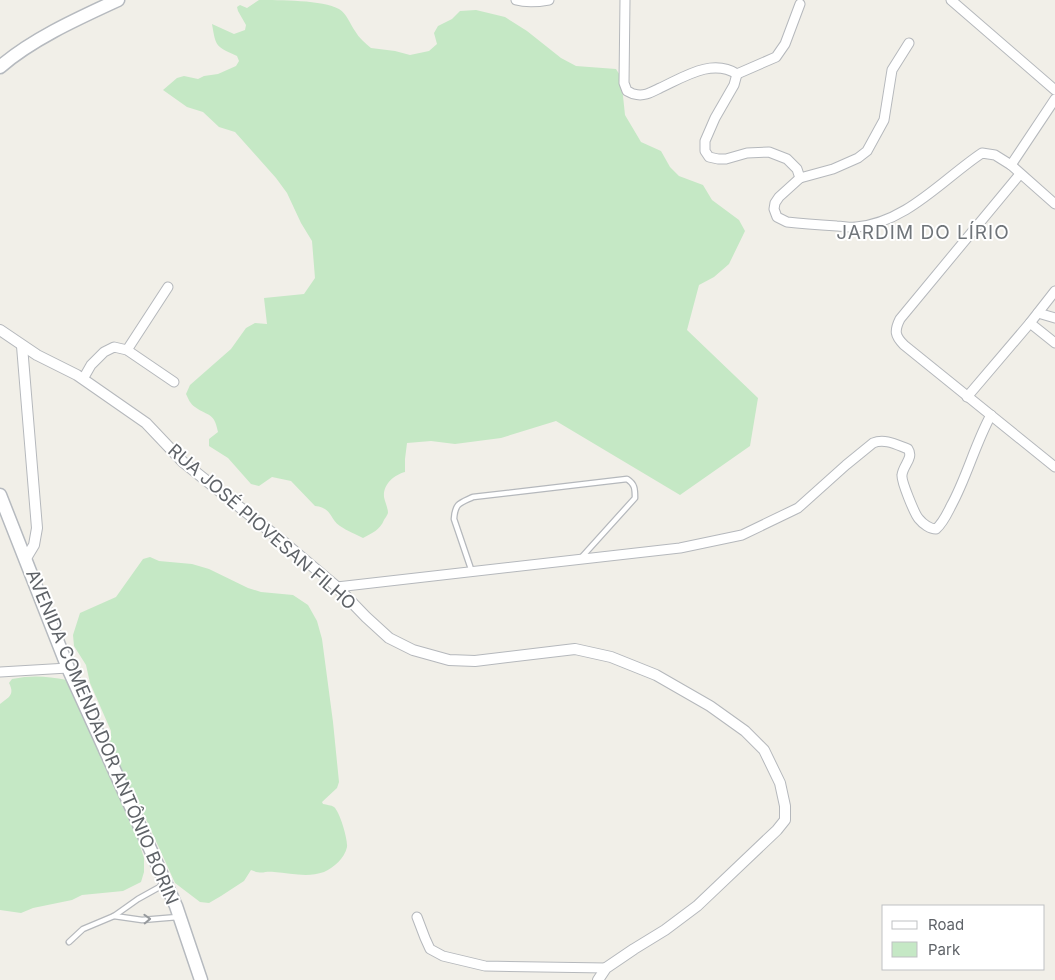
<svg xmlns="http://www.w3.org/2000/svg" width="1055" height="980" font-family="Inter,sans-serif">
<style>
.green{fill:#c5e8c5}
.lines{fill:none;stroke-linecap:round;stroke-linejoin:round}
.service-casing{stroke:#b5b8bc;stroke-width:7}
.minor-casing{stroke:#b5b8bc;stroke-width:11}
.tertiary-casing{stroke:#b5b8bc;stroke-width:12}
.secondary-casing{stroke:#b6babf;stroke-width:15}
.service{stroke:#fff;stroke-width:4.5}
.minor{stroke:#fff;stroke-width:9}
.tertiary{stroke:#fff;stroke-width:10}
.secondary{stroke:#fff;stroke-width:12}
.oneway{stroke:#979a9d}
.labels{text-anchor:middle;stroke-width:4;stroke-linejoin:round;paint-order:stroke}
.street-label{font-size:18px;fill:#5f6368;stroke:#fff}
.neighbourhood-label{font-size:19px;letter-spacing:1px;fill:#70757a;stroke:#fff}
</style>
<rect width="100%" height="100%" fill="#f1efe8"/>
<!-- green -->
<g class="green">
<path d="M 259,0 C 279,0 323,0 339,9 C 347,14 350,24 355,31 C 359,38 365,43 371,48 L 395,51 L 410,55 L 429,51 L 437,44 L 434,33 L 438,26 L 452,19 L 460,11 L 476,10 L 505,17 L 527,31 L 561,58 L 576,66 L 616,69 L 621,77 L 625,115 L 641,142 L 661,151 L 670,167 L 679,176 L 703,185 L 712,200 L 739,220 L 745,231 L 729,264 L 714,277 L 699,285 L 687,330 L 758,398 L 750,446 L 680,495 L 556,421 L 501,438 L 455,444 L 431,441 L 407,443 L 405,459 L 405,472 C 394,475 383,484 384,497 C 385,502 388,508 388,513 C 387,516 385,518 384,520 C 380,530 372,533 363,538 C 356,534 347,531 340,526 C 329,519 333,508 315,506 L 291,481 L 272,477 L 259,486 L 251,484 L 228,458 L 209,446 L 209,439 L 218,432 C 214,412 209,417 195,407 C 190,404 188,398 186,394 L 190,385 L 231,349 L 246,328 L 255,323 L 267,324 L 264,298 L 304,294 L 315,278 L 312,241 L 301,223 L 287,193 L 276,178 L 235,132 L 219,127 L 203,112 L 187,107 L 163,90 L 177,78 L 184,76 L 198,79 L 204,76 L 218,74 L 236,66 L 239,61 L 237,56 C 216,46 216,48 212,24 L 234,34 L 245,30 L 246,25 L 238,11 L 237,7 L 240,5 L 247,8 Z"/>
<path d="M 150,557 L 159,561 L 192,564 L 209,569 L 248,588 L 261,592 L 293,595 L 308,605 L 317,621 L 322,639 L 333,722 L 339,782 L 337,788 L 322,802 L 323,804 C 327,805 331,805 334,807 C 340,812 348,840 347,847 C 345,858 333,868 324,872 C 307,878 291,873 274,872 C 263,871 263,875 251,870 L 244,881 L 221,896 L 209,903 L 200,902 L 175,883 L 136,797 L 121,771 L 122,790 L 144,858 L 144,872 L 141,882 L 123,891 L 82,895 L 72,900 L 33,908 L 21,913 L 0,910 L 0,704 C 9,697 15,695 9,683 L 12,679 C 32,675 46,676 67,680 L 105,740 L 109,742 L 111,740 L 111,731 L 90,683 L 86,665 L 74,646 L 73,635 L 80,613 L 116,597 L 143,559 Z"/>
</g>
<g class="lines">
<defs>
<g id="service">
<path d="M 472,572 L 454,519 C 455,503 460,503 473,497 L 627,479 C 635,484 635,489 635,498 L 580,559"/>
<path d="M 114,916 L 142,920 L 178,917"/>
<path d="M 69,942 L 83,929 L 114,916 L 138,899 L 165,884"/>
</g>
<g id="minor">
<path d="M 516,0 C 527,3 538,2 549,0"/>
<path d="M 625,0 L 624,83 L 627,91 C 630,92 632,94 634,94 C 644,97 652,92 660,88 C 684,77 712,58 737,74"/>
<path d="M 951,0 L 1055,90"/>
<path d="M 909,43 L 892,70 L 884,120 L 867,151 L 858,158 L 833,169 L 800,178 L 779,197 L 775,203 L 774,209 L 777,217 L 787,222 C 804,224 820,225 837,226 C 843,226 850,228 856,227 C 906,223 943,179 982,153 L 995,155 L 1011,165 L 1055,204"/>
<path d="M 737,74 L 734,85 L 715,118 L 705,141 L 705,151 L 709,157 L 718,159 L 726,159 L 747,153 L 769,152 L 787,159 L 797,169 L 800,178"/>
<path d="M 737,74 L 776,57 L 785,44 L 800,4"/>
<path d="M 1011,165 L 1055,99"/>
<path d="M 1020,174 L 900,319 C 894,331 895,336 904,345 L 1055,467"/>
<path d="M 1038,313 L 1055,318"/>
<path d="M 1030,323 L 1055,343"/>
<path d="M 127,350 L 168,287"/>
<path d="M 83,379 L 91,365 L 104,352 L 114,347 L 127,350 L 174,382"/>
<path d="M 967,397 L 1030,323 L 1055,291"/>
<path d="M 337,587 L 680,548 L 742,535 L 798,508 L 846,465 L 873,443 C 885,438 897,445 908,449 C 914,458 903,465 902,475 C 901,481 915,515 919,519 C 923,524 930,529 936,529 C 943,523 947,514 951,506 C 967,477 975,444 991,415"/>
<path d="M 0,672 L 68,668"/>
<path d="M 417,917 L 425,938 L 430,949 L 443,956 L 485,966 L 606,968"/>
</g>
<g id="tertiary">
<path d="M 0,330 L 37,355 L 77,375 L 146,423 L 183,462 L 286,544 L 337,587 L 366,617 L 389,638 L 413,650 L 449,660 L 475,661 L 575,649 L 611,657 L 656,675 L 710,706 L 745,731 L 764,750 L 780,783 L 785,806 L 785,820 L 777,830 L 697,906 L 665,930 L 634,949 L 606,968 L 598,980"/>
<path d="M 22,346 L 37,528 L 34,545 L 25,560"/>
</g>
<g id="secondary">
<path d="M 0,67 C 32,39 79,18 118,0"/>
<path d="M 0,495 L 68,668 L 176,906 L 201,980"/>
</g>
</defs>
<!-- service casing -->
<use href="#service" class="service-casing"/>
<!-- minor casing -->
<use href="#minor" class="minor-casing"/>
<!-- tertiary casing -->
<use href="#tertiary" class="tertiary-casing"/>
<!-- secondary casing -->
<use href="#secondary" class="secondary-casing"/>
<!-- service -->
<use href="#service" class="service"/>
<!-- minor -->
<use href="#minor" class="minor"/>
<!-- tertiary -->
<use href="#tertiary" class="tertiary"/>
<!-- secondary -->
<use href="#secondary" class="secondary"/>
</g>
<!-- one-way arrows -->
<defs><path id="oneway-chevron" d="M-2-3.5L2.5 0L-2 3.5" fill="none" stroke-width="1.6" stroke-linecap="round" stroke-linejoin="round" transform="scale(1.25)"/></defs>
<use class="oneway" href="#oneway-chevron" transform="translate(147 919) rotate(-2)"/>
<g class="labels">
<!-- street labels -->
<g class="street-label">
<text transform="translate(262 527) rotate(41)" y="6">RUA JOSÉ PIOVESAN FILHO</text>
<text transform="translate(102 737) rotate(67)" y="6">AVENIDA COMENDADOR ANTÔNIO BORIN</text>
</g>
<!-- neighbourhood labels -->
<g class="neighbourhood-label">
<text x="923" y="239">JARDIM DO LÍRIO</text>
</g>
</g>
<!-- legend -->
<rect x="882" y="905" width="162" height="65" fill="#ffffff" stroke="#bfc1c3"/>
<rect x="892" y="921" width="25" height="8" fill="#ffffff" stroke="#bfc1c3"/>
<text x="928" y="930" font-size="15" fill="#5f6368">Road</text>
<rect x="892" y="942" width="25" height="15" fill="#c5e8c5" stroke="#bfc1c3"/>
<text x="928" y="955" font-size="15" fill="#5f6368">Park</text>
</svg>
